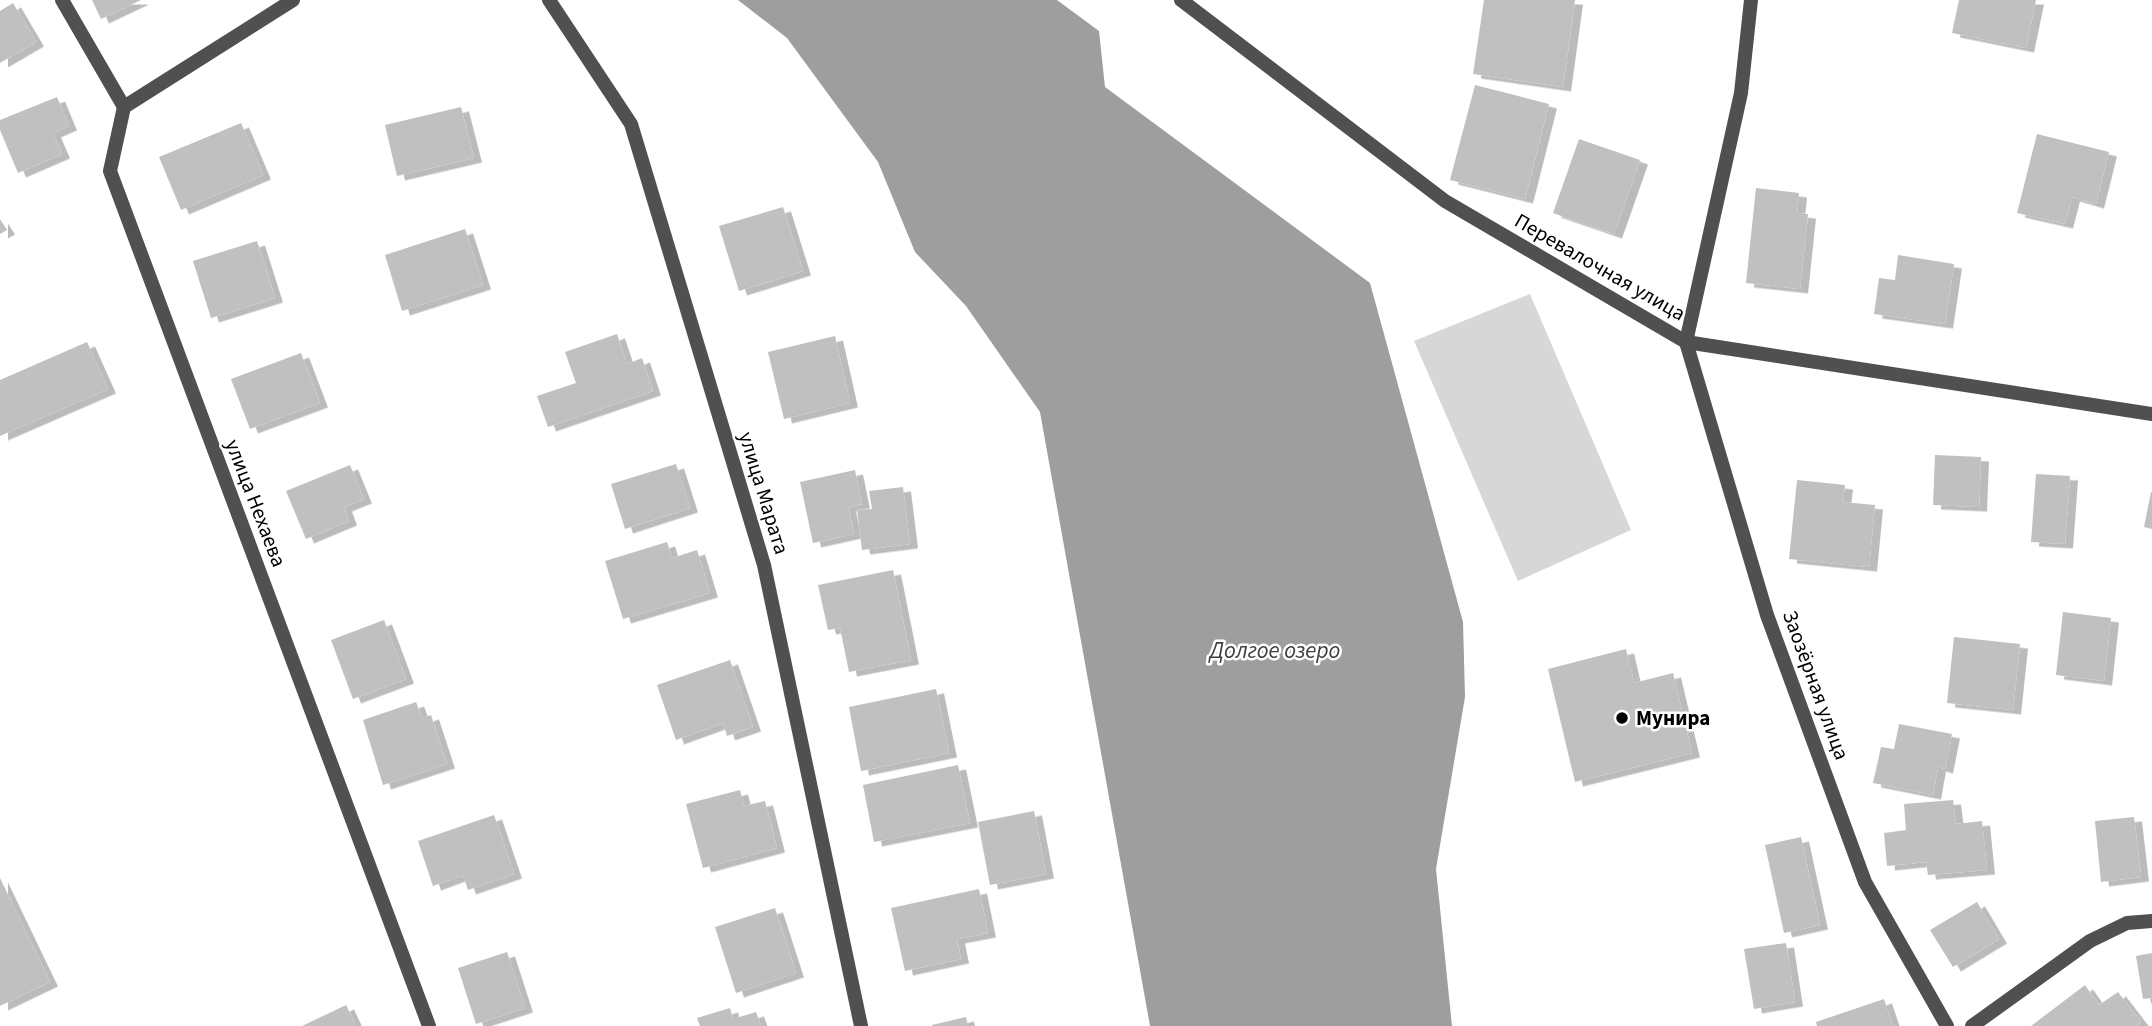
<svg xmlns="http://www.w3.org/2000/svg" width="2152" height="1026" font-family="'Source Sans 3',sans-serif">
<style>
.green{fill:#d7d7d7}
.water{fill:#9e9e9e}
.building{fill:#c0c0c0;filter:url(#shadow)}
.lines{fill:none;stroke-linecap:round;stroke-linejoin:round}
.minor{stroke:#505050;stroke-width:14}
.tertiary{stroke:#505050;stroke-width:14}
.poi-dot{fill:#000;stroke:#fff;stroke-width:2.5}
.labels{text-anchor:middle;stroke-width:5;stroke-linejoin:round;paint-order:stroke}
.street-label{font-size:21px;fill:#000;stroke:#fff}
.poi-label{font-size:21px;font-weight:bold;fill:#000;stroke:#fff;text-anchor:start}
.water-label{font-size:23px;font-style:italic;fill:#3f3f3f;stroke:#fff}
</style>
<defs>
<filter id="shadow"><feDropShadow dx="8" dy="4.5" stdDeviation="0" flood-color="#0004"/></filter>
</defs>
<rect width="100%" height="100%" fill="#fff"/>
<!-- green -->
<path class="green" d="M 1530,294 L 1631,530 L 1518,581 L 1414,341 Z"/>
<!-- water -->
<path class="water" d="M 738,0 L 1057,0 L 1099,31 L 1105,87 L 1370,283 L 1463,622 L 1465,697 L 1436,869 L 1452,1026 L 1150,1026 L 1040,412 L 966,306 L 915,252 L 878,162 L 787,38 Z"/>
<!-- building -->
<g class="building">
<path d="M 92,0 L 141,0 L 101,19 Z"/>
<path d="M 1484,0 L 1575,0 L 1563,87 L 1473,74 Z"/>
<path d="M 1959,0 L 2036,0 L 2026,48 L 1952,33 Z"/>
<path d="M 13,3 L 36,42 L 0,63 L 0,11 Z"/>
<path d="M 1475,85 L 1549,104 L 1525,199 L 1450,180 Z"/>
<path d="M 57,97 L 69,126 L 53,133 L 62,154 L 18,173 L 0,130 L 0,120 Z"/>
<path d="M 461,107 L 474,158 L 397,176 L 385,125 Z"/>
<path d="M 241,123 L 263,175 L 181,210 L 159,157 Z"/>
<path d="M 2037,134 L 2109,152 L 2096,204 L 2072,197 L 2065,224 L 2017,213 Z"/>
<path d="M 1579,139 L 1640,160 L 1614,234 L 1553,213 Z"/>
<path d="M 1756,188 L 1799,193 L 1797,213 L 1808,214 L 1800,289 L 1746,283 Z"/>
<path d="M 783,207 L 803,271 L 739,291 L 719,226 Z"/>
<path d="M 0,219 L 7,230 L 0,234 Z"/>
<path d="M 465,229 L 483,285 L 402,311 L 385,255 Z"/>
<path d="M 257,241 L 275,298 L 211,318 L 193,261 Z"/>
<path d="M 1898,255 L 1954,264 L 1945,324 L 1874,314 L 1879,278 L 1895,280 Z"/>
<path d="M 617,334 L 627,364 L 642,358 L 653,391 L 548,427 L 537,396 L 576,383 L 565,352 Z"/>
<path d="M 835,336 L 850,403 L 784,419 L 768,352 Z"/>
<path d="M 87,342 L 108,389 L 0,436 L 0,380 Z"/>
<path d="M 301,353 L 320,403 L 250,429 L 231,379 Z"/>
<path d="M 1935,455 L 1981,457 L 1979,507 L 1933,505 Z"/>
<path d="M 676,464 L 690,508 L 625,529 L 611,484 Z"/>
<path d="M 350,465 L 364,499 L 344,507 L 349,521 L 306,539 L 286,491 Z"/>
<path d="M 855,470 L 862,504 L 848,507 L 854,534 L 813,543 L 800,482 Z"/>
<path d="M 2036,474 L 2070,476 L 2065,544 L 2031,542 Z"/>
<path d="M 1797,480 L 1845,485 L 1843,502 L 1875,505 L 1869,567 L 1789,559 Z"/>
<path d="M 903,487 L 910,544 L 862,550 L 857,510 L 872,509 L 869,491 Z"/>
<path d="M 2151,492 L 2152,492 L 2152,529 L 2144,527 Z"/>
<path d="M 667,542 L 672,558 L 697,550 L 710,593 L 623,619 L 605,561 Z"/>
<path d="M 893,570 L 911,660 L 849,672 L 840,628 L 828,630 L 818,585 Z"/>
<path d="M 2063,612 L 2111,618 L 2104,681 L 2056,675 Z"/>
<path d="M 384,620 L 406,679 L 353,699 L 331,640 Z"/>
<path d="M 1954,637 L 2020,644 L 2013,710 L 1947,703 Z"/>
<path d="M 1626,649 L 1634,683 L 1673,673 L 1692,753 L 1575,782 L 1548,669 Z"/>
<path d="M 730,660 L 753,727 L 727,736 L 723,723 L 676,740 L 657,685 Z"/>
<path d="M 936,689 L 949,753 L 861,771 L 849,707 Z"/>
<path d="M 416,702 L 422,718 L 431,715 L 447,764 L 383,785 L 363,720 Z"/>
<path d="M 1899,724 L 1952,734 L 1945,769 L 1938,767 L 1933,795 L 1873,783 L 1881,747 L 1894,749 Z"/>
<path d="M 958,765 L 970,823 L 874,842 L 863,785 Z"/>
<path d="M 740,790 L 744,806 L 765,801 L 777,848 L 703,868 L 686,804 Z"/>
<path d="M 1953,800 L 1956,824 L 1982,821 L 1987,870 L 1928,875 L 1926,862 L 1887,866 L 1884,833 L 1906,830 L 1904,804 Z"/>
<path d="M 1034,811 L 1046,874 L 990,885 L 978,822 Z"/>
<path d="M 494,815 L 514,874 L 468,890 L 463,875 L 433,886 L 418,841 Z"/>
<path d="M 2134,817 L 2141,877 L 2101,882 L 2095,821 Z"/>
<path d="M 1801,837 L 1820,925 L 1784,933 L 1765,845 Z"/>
<path d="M 0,878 L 50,982 L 0,1006 Z"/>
<path d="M 979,889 L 988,933 L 957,939 L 961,959 L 905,971 L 891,908 Z"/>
<path d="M 1977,902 L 1999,939 L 1953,967 L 1930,930 Z"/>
<path d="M 775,908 L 796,973 L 736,993 L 715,927 Z"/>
<path d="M 1786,943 L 1795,1002 L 1754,1009 L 1744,949 Z"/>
<path d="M 507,952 L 525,1008 L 476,1024 L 458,968 Z"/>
<path d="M 2152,953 L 2152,998 L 2143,999 L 2136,956 Z"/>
<path d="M 2085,985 L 2099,1005 L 2118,992 L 2141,1022 L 2136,1026 L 2031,1026 Z"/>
<path d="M 1884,999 L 1893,1026 L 1817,1026 L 1816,1022 Z"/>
<path d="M 346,1005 L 356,1026 L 302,1026 Z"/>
<path d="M 730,1008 L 733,1019 L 756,1012 L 761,1026 L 700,1026 L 697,1018 Z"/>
<path d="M 966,1017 L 968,1026 L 932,1026 L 932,1025 Z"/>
</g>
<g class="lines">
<!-- minor -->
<g class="minor">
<path d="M 62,0 L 124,107"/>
<path d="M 549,0 L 631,124 L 764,565 L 861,1026"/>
<path d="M 1181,0 L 1445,201 L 1686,342 L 2152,414"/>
<path d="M 1751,0 L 1741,93 L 1686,342 L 1767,615 L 1865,882 L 1947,1026"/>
<path d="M 1972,1026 L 2090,941 L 2127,923 L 2152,921"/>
</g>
<!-- tertiary -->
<path class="tertiary" d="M 293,0 L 124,107 L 110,171 L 429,1026"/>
</g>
<!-- markers -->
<circle class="poi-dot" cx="1622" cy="718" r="7"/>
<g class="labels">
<!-- street labels -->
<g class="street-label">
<text transform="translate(1600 267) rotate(30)" y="7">Перевалочная улица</text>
<text transform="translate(764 493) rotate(73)" y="7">улица Марата</text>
<text transform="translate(256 503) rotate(69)" y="7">улица Нехаева</text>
<text transform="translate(1816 685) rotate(70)" y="7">Заозёрная улица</text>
</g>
<!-- poi labels -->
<g class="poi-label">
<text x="1636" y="725">Мунира</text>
</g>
<!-- water labels -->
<g class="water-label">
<text x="1275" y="658">Долгое озеро</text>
</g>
</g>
</svg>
